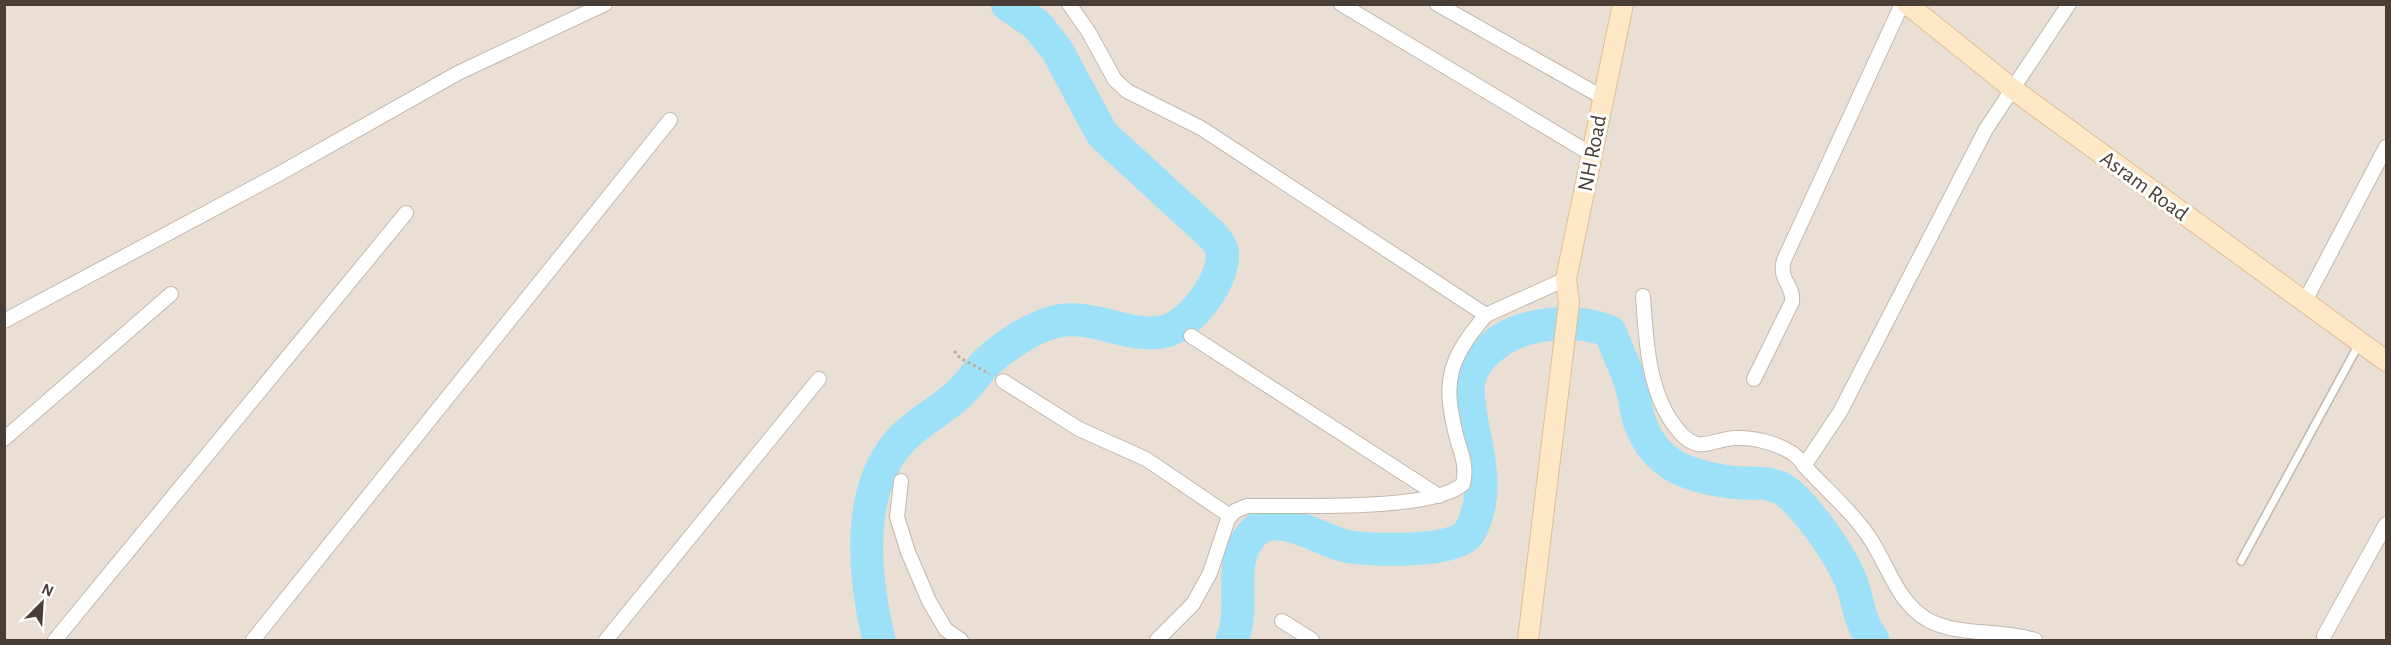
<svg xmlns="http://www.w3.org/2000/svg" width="2391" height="645" font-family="'Alegreya Sans',sans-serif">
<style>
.residential{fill:#e9dfd4}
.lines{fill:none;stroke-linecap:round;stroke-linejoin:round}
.river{stroke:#9de1f8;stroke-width:33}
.service-casing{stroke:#c4b7ab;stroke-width:10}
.minor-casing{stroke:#c4b7ab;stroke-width:16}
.secondary-casing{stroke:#ddbe93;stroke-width:22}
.path{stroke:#c5ae98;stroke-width:3;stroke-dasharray:3 3;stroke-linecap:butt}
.service{stroke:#fff;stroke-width:7}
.minor{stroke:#fff;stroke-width:14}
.secondary{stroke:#ffe8c6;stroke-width:20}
.labels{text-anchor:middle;stroke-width:6;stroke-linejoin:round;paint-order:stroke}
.street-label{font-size:22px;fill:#493e35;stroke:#fff}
</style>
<rect width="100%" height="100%" fill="#f5eee6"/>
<!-- residential -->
<rect class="residential" x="5" y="5" width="2381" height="635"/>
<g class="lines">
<!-- river -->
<g class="river">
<path d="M 879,640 C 865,582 855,498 895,447 C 912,425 938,413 958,395 C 969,385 977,372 988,361 C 1006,345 1035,325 1059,321 C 1095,314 1131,340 1166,331 C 1192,324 1227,277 1222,250 C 1221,245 1216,240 1212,235 L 1102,134 L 1057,50 L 1037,25 L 1007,4"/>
<path d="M 1232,640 C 1247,605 1225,563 1253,533 C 1276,508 1321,541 1346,546 C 1368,551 1457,553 1469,533 C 1496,484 1470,440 1468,391 C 1467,359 1503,334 1530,328 C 1554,322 1588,321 1610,332 C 1618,352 1628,372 1633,392 C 1636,402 1636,413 1640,423 C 1656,466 1688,476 1730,482 C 1748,485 1771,479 1787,492 C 1809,510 1840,554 1851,581 C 1860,605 1857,618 1873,640"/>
</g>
<defs>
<path id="service" d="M 2241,561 L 2359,344"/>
<g id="minor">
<path d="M 1069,4 L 1088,31 L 1115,80 L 1127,91 L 1201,128 L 1486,315 L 1566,279"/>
<path d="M 1341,4 L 1591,154"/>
<path d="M 1437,4 L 1602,97"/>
<path d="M 1643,296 C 1646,340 1648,395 1678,430 C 1699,456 1711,439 1735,438 C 1753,437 1777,443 1792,453 C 1799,457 1805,467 1811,473 C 1831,494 1855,515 1871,540 C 1889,568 1898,603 1928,620 C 1960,637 2001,629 2035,640"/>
<path d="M 2305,301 L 2386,147"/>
<path d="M 4,321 L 277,175 L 458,73 L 605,4"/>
<path d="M 1191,336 L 1439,496"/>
<path d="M 1754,379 L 1792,302 C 1794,284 1778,281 1784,260 L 1902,4"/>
<path d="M 1003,381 L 1079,429 L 1146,459 L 1230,516"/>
<path d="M 4,439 L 171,294"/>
<path d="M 1804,466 L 1840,412 L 1986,129 L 2069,4"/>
<path d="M 901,481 L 897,517 L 908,552 L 929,601 L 946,630 L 961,640"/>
<path d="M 1282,621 L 1312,640"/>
<path d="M 2324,636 L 2386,524"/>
<path d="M 55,640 L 406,213"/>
<path d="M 253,640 L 670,120"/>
<path d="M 606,640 L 819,379"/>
<path d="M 1157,640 L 1193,604 L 1210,573 L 1228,519 L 1235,511 L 1247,506 C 1294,505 1431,512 1463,484 C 1467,468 1462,454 1457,439 C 1442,381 1448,360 1486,315"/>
</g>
<g id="secondary">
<path d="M 1907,4 L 2014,90 L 2386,361"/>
<path d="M 1528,640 L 1569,303 L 1566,279 L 1623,4"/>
</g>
</defs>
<!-- service casing -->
<use href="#service" class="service-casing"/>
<!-- minor casing -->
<use href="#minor" class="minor-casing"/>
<!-- secondary casing -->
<use href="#secondary" class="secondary-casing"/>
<!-- path -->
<path class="path" d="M 954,351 L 960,358 L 990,374"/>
<!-- service -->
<use href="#service" class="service"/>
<!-- minor -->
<use href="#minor" class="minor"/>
<!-- secondary -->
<use href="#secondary" class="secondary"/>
</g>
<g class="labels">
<!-- street labels -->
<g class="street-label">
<text transform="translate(1591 153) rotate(-79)" y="8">NH Road</text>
<text transform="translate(2145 185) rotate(36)" y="8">Asram Road</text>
</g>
</g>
<!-- border -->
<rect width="2391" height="645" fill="none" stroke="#493e35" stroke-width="12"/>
<!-- north arrow -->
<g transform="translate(42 603) rotate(24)" stroke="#ffffff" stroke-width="4.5" paint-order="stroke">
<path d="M0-4.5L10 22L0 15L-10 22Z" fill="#493e35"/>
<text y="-9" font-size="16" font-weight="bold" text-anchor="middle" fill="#493e35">N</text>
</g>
</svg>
